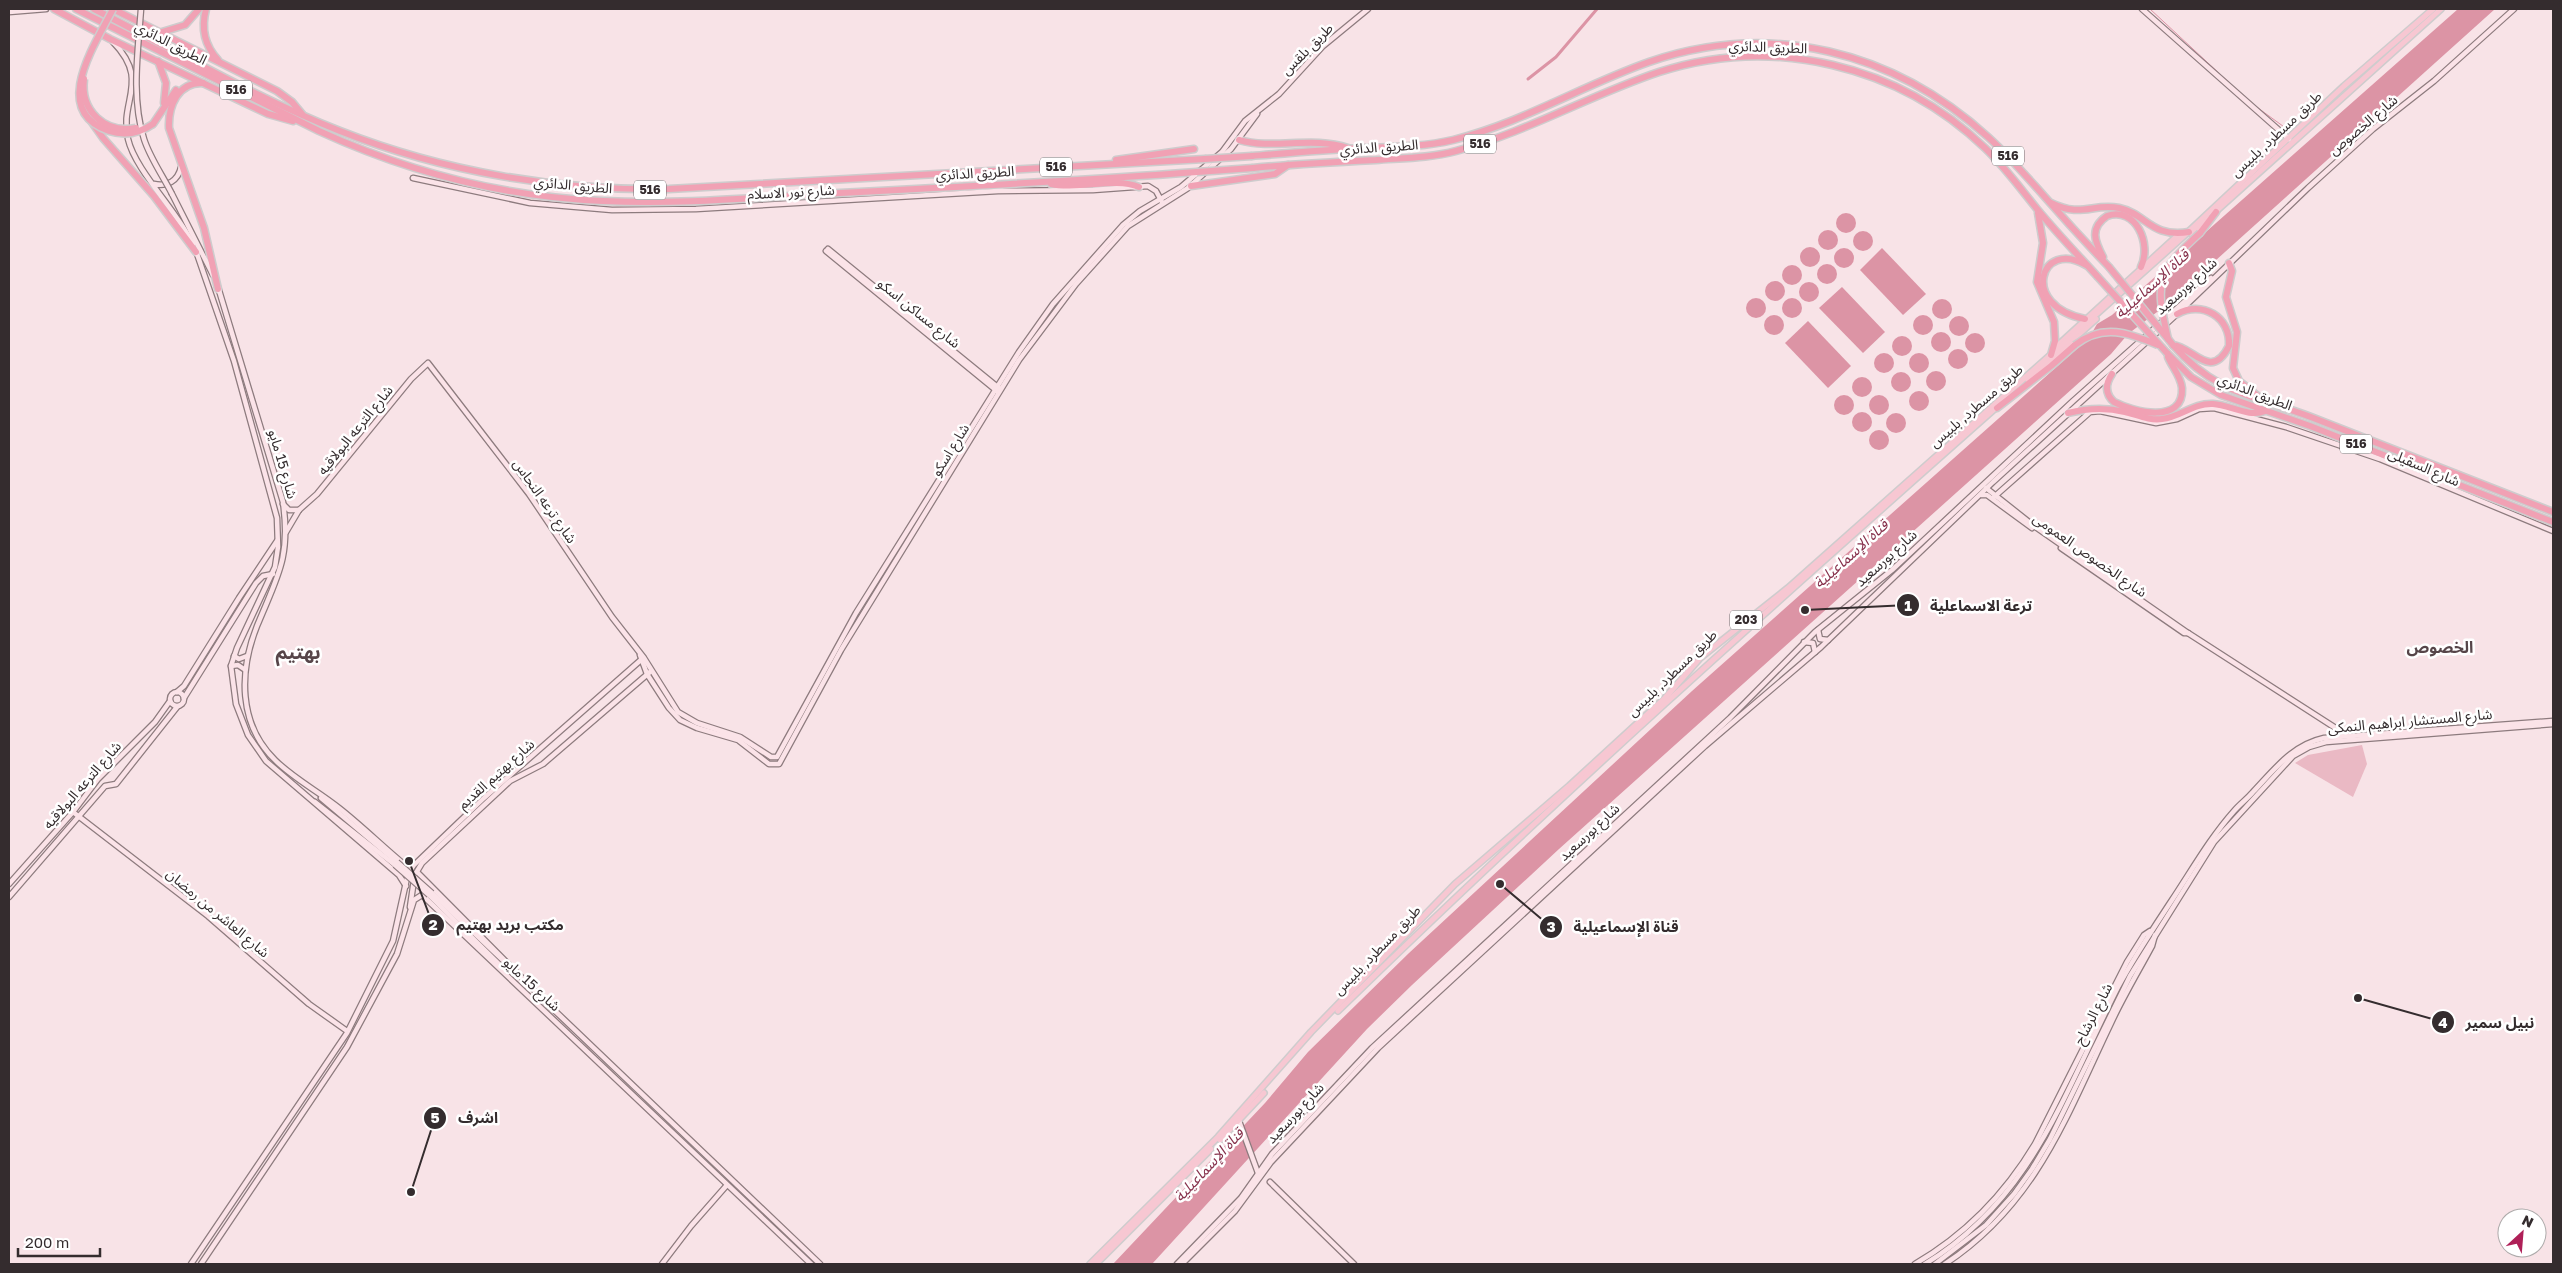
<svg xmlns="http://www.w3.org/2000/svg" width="2562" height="1273" font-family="'Golos Text','Noto Sans Arabic',sans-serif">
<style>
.green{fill:#eab9c4}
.water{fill:#dc94a5}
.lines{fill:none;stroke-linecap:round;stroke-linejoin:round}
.stream{stroke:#dc94a5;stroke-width:1}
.canal{stroke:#dc94a5;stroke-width:3}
.secondary-casing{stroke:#8d7b7e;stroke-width:7}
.primary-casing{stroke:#cecccd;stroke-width:8}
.highway-casing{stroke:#cecccd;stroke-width:9}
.secondary{stroke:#fbe3e8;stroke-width:4.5}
.primary{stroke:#f7c7d2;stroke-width:5}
.highway{stroke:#f1a1b4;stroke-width:6}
.secondary-bridge-casing{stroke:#8d7b7e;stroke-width:7;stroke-linecap:butt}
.highway-bridge-casing{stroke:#cecccd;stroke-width:9;stroke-linecap:butt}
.secondary-bridge{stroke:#fbe3e8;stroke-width:4.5}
.highway-bridge{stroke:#f1a1b4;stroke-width:6}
.labels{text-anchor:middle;stroke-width:5;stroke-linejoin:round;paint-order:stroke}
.shield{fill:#fff;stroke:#716b6d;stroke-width:1}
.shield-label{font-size:12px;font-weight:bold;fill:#342c2e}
.street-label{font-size:14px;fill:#342c2e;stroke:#fff}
.water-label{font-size:15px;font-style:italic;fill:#86304b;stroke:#fff}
.quarter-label{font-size:16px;font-weight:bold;fill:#564549;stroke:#fff}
.district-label{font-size:19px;font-weight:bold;fill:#564549;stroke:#fff}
.leader{fill:none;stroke:#342c2e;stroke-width:2}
.callout-dot{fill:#342c2e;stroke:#fff;stroke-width:2}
.mark-label{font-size:15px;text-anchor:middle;font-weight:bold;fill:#fff}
.callout-label{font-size:15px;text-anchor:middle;font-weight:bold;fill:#342c2e;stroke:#fff;stroke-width:5;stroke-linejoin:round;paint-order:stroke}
</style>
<rect width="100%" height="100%" fill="#f8e3e7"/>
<!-- green -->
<path class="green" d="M 2362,745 L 2367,764 L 2353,797 L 2295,763 L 2308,755 Z"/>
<!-- water -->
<g class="water">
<path d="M 2458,9 L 2495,9 L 2165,306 L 2128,334 L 2111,354 L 1559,849 L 1412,985 L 1367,1029 L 1152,1264 L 1113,1264 L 1265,1103 L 1308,1052 L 1409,953 L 1692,691 L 2089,338 L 2097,324 L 2112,315 Z"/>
<circle cx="1846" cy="223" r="10"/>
<circle cx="1828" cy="240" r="10"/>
<circle cx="1863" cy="241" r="10"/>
<circle cx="1810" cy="257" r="10"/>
<path d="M 1882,248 L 1926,294 L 1903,315 L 1860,270 Z"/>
<circle cx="1844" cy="258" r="10"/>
<circle cx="1827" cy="274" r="10"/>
<circle cx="1792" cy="275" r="10"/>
<circle cx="1775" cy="291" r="10"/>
<circle cx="1809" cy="292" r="10"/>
<path d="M 1842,287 L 1885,332 L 1863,353 L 1819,308 Z"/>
<circle cx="1756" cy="308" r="10"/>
<circle cx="1792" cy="308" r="10"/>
<circle cx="1942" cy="309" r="10"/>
<circle cx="1774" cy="325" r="10"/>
<circle cx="1923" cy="325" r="10"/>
<circle cx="1959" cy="326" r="10"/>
<path d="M 1808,321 L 1851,366 L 1828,388 L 1785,343 Z"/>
<circle cx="1941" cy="342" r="10"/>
<circle cx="1975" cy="343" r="10"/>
<circle cx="1902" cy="346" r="10"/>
<circle cx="1958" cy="359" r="10"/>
<circle cx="1919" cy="363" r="10"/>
<circle cx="1884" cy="363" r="10"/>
<circle cx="1936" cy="381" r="10"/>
<circle cx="1901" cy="382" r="10"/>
<circle cx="1862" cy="387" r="10"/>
<circle cx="1919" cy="401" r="10"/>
<circle cx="1879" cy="405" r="10"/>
<circle cx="1844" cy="405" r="10"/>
<circle cx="1862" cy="422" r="10"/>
<circle cx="1896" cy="423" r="10"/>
<circle cx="1879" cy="440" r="10"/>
</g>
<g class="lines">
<!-- stream -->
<path class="stream" d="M 2150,9 L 2251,103 L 2287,129"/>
<!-- canal -->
<path class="canal" d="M 1528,79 L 1556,57 L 1597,9"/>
<defs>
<g id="secondary">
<path d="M 2142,9 L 2289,139"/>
<path d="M 9,12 L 46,9"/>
<path d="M 113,42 C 151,81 119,100 128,139 C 135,170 177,211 193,244"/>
<path d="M 413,178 L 530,203 L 612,210 L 696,209 L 998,191 L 1093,190 L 1148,186 L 1156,191 L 1162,202"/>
<path d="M 154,184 C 167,187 178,181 181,167"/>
<path d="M 172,194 L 213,275"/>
<path d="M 828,249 L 1000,389"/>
<path d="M 196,251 L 234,361 L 277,518 L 278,547 L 275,567 L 237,648 L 231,666 L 236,704 L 248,735 L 266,761 L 399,875 L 406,886"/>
<path d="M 826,251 L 997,391"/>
<path d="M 218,287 L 283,502 C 291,558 277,577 257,626 C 239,671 238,724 275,760 C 294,779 318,791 339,808 C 362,826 383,847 405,865 L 413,866"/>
<path d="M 1986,488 L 2034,526 L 2188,633 L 2348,736"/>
<path d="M 1981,495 L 1987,495 L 2032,528"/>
<path d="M 1994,497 L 2090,412 L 2100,411 L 2156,423 L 2177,419 L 2199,409 L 2214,408 L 2286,427 L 2380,459 L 2553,531"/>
<path d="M 283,504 L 289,510 L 299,510"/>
<path d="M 286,532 L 299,510 L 317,494 L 411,379 L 428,363 L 529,494 L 612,617 L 644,658 L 678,712 L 697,723 L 740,737 L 771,757 L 777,757 L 856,613 L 1019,352 L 1053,304 L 1123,225 L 1140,211 L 1181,187 L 1222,152 L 1245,121 L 1279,94 L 1323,46 L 1368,9"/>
<path d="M 2061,548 L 2184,633 L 2188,633"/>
<path d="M 1818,630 L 1820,639 L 1828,640"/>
<path d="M 1804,642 L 1813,643 L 1815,652"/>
<path d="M 640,655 L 647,674 L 669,708 L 680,720 L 697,728 L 738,740 L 769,764 L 779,764 L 841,650 L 1019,360 L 1076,284 L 1128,226 L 1188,188 L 1231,149 L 1257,114"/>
<path d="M 234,656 L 239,659 L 247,656"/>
<path d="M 231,666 L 238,665 L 244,669"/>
<circle cx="177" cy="699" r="7"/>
<path d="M 177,692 L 184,686 L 239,598 L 277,541"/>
<path d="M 184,698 L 256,583 L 263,576 L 273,574"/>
<path d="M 321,798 L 397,862"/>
<path d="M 315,802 L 395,865"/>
<path d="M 73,812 L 208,916 L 309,1004 L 347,1031"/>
<path d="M 417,872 L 553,1009 L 820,1264"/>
<path d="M 416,873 L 422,863 L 510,781 L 543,764 L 650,672"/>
<path d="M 9,884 L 73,812 L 98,779 L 155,722 L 170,701"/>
<path d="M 432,893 L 506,963"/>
<path d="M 422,895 L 811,1264"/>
<path d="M 429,895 L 501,966"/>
<path d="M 9,897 L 105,786 L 116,784 L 177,707"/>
<path d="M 410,907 L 414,880"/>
<path d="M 1239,1121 L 1258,1173"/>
<path d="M 1270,1182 L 1354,1264"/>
<path d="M 191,1264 L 347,1033 L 393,941 L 407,878 L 413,866 L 484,798 L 642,659"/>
<path d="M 201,1264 L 347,1047 L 397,954 L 414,900 L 422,895"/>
<path d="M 662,1264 L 691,1226 L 727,1185"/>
<path d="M 1177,1264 L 1241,1198 L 1272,1154 L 1372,1048 L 1730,718 L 1815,632 L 1892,570 L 2073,401 L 2211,278"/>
<path d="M 1182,1264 L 1235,1211 L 1271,1162 L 1378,1048 L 1705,746 L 1821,647 L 1993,482 L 2177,314 L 2308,188 L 2373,129 L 2434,81 L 2514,9"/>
<path d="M 1915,1264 C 1965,1235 2005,1194 2035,1144 L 2127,962 L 2144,935 L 2150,931"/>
<path d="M 1925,1264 C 2032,1199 2064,1093 2118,987 C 2134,957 2153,929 2172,900 C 2192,870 2210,838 2234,811 C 2240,804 2247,799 2253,792 C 2274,770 2292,745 2324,738 L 2553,721"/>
<path d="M 1935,1264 L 1986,1225 L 2014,1194 L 2032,1169 L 2050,1139 L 2130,976 L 2214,842 L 2293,756 L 2309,747 L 2326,742 L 2553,724"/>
<path d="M 1945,1264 C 2036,1204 2066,1117 2111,1023 C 2123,997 2138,972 2152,946 L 2155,935"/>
</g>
<g id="primary">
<path d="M 2214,213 L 2441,9"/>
<path d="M 2192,234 L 2208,219"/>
<path d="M 2056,347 L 2176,237 L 2183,235"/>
<path d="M 2028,380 L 2096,319"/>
<path d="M 1338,1011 C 1552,802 1775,603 1999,405"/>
<path d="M 1220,1140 L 1264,1093"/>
<path d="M 1090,1264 L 1218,1137 L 1311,1032 L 1455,884 L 1569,786 L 1665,698 L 1700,658 L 1788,588 L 2091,319 L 2186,234 L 2344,86 L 2433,9"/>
<path d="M 1096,1264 L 1211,1149"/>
</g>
<g id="highway">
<path d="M 54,9 L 110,39 L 268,114 L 293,121"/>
<path d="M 76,9 L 319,131 C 408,172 505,197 603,201 C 682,205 761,197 840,193 C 959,187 1078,181 1197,172"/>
<path d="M 94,9 C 174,50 256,98 340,131 C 444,172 558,191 669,189 L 1205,159"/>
<path d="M 113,9 L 277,91 L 292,102 L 302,114"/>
<path d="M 206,9 C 201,28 205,46 218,60"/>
<path d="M 162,32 L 185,25 L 199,9"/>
<path d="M 158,61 L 166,83 L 164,103"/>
<path d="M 203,83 C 178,82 168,106 169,128 L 204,228 L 218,289"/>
<path d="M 91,121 L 103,138 L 154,196 L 196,252"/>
<path d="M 153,124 L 176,90"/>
<path d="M 1239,140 C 1274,150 1312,136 1348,148"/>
<path d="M 1252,156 C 1289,153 1325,150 1362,148 C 1392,147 1424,147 1453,140 C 1522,123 1583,85 1649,62 C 1771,20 1893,51 1988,137 C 2008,155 2026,176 2044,196 C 2065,220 2087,244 2109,267"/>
<path d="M 1116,160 L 1194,149"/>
<path d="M 1253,168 C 1294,164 1335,162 1376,160 C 1403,158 1430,158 1456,151 C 1527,132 1590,95 1659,72 C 1773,35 1899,65 1985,148 C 2004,166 2020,188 2037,209 C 2056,232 2077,254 2097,276"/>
<path d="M 1051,184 C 1079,190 1114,177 1139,187"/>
<path d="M 1191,186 L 1275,174 L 1288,165"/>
<path d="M 2051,203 C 2082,218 2092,203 2119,208 C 2147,214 2150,238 2189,232"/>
<path d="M 2038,213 L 2043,243 L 2037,282 L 2054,322 L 2055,341 L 2051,355"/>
<path d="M 2200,233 L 2216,212"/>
<path d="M 2103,257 C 2095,242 2089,228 2107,216 C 2136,206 2152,244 2141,267"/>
<path d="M 2229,263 L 2232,271 L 2226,297 L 2237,332 L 2233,368 L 2239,381 L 2259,397"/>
<path d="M 2085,319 C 2019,306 2040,238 2086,265"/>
<path d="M 2173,345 C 2217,396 2258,396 2316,419 C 2395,450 2474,481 2553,512"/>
<path d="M 2173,345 C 2193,347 2211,382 2229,346 C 2231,317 2202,300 2177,314"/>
<path d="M 2167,353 L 2191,377 L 2221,395 L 2310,426 L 2553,522"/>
<path d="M 2112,374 C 2105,384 2105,394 2114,402 C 2133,412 2184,425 2182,388 C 2181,376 2172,367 2168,357"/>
<path d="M 1997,408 L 2051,366 L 2075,345"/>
<path d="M 2068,413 C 2088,408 2105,407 2125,412 C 2137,415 2150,421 2162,419 C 2181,417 2193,403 2213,404 C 2230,405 2249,418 2265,411"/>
</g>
</defs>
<!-- secondary casing -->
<use href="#secondary" class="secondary-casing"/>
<!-- primary casing -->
<use href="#primary" class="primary-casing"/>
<!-- highway casing -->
<use href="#highway" class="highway-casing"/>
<!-- secondary -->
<use href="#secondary" class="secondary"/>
<!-- primary -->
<use href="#primary" class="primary"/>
<!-- highway -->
<use href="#highway" class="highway"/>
<defs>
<g id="secondary-bridge">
<path d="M 141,9 C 138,51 131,98 144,139 C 150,158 163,176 172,194"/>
<path d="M 397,862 L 432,893"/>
<path d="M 395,865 L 429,895"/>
</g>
<g id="highway-bridge">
<path d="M 113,9 C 96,43 49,111 109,131 C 125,136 140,133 153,124"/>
<path d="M 84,79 C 80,111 105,134 136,128"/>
<path d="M 1205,159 L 1252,156"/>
<path d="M 1197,172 L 1253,168"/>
<path d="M 2109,267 L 2173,345"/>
<path d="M 2097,276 L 2167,353"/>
<path d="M 2168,339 C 2155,282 2156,273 2200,233"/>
<path d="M 2075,345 C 2103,323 2129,333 2158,345"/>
</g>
</defs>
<!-- secondary-bridge casing -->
<use href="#secondary-bridge" class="secondary-bridge-casing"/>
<!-- highway-bridge casing -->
<use href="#highway-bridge" class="highway-bridge-casing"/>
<!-- secondary-bridge -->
<use href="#secondary-bridge" class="secondary-bridge"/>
<!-- highway-bridge -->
<use href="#highway-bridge" class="highway-bridge"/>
</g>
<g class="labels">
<!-- shield labels -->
<g class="shield">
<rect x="220" y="80.5" width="32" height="19" rx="4"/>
<rect x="1464" y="134.5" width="32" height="19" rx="4"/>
<rect x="1992" y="146.5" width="32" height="19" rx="4"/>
<rect x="1040" y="157.5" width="32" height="19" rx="4"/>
<rect x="634" y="180.5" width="32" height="19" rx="4"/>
<rect x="2340" y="434.5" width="32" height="19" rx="4"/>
<rect x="1730" y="610.5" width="32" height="19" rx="4"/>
</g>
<g class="shield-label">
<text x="236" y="94">516</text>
<text x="1480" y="148">516</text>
<text x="2008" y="160">516</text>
<text x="1056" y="171">516</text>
<text x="650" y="194">516</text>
<text x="2356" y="448">516</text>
<text x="1746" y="624">203</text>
</g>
<!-- street labels -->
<g class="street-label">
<text transform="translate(171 43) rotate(27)" y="5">الطريق الدائري</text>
<text transform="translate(1768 47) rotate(2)" y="5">الطريق الدائري</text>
<text transform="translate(1307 49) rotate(-45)" y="5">طريق بلقس</text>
<text transform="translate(2363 125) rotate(-40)" y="5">شارع الخصوص</text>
<text transform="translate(2276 134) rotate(-43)" y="5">طريق مسطرد, بلبيس</text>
<text transform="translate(1379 147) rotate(-4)" y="5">الطريق الدائري</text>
<text transform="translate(975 173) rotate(-3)" y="5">الطريق الدائري</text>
<text transform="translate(573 185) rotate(5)" y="5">الطريق الدائري</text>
<text transform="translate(791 192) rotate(-3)" y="5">شارع نور الاسلام</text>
<text transform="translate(2186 286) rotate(-42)" y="5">شارع بورسعيد</text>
<text transform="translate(919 313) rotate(39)" y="5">شارع مساكن اسكو</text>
<text transform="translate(2255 392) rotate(21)" y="5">الطريق الدائري</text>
<text transform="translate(1976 406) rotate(-41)" y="5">طريق مسطرد, بلبيس</text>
<text transform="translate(355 430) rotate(-51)" y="5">شارع الترعه البولاقيه</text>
<text transform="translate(950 450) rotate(-58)" y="5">شارع اسكو</text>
<text transform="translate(283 464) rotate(74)" y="5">شارع 15 مايو</text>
<text transform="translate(2424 467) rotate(23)" y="5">شارع السقيلى</text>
<text transform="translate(545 501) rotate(55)" y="5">شارع ترعه النحاس</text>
<text transform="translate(2090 555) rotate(35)" y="5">شارع الخصوص العمومى</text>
<text transform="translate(1886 558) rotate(-42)" y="5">شارع بورسعيد</text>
<text transform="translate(1672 673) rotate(-44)" y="5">طريق مسطرد, بلبيس</text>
<text transform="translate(2410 721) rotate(-5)" y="5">شارع المستشار ابراهيم النمكى</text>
<text transform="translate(496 774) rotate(-42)" y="5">شارع بهتيم القديم</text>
<text transform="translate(82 785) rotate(-49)" y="5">شارع الترعه البولاقيه</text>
<text transform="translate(1589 832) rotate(-43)" y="5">شارع بورسعيد</text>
<text transform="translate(218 913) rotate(40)" y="5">شارع العاشر من رمضان</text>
<text transform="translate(1377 950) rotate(-46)" y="5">طريق مسطرد, بلبيس</text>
<text transform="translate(532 984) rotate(43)" y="5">شارع 15 مايو</text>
<text transform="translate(2093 1014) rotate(-63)" y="5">شارع الرشاح</text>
<text transform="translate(1295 1113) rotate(-47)" y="5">شارع بورسعيد</text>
</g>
<!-- water labels -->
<g class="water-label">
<text transform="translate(2152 284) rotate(-42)" y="5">قناة الإسماعيلية</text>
<text transform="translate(1851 554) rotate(-42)" y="5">قناة الإسماعيلية</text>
<text transform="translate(1209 1165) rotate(-47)" y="5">قناة الإسماعيلية</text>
</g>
<!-- quarter labels -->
<g class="quarter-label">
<text x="2440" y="653">الخصوص</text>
</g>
<!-- district labels -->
<g class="district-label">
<text x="298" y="659">بهتيم</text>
</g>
</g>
<!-- callouts -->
<path class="leader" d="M1805 610L1908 605M409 861L433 925M1500 884L1551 927M2358 998L2443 1022M411 1192L435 1118"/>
<g class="callout-dot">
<circle cx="1805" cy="610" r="5"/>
<circle cx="409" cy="861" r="5"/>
<circle cx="1500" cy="884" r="5"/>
<circle cx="2358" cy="998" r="5"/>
<circle cx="411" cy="1192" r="5"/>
<circle cx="1908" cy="605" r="12"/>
<circle cx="433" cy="925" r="12"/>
<circle cx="1551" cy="927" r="12"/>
<circle cx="2443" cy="1022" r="12"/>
<circle cx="435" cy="1118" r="12"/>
</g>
<g class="mark-label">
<text x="1908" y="611">1</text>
<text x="433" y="930">2</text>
<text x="1551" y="932">3</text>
<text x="2443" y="1028">4</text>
<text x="435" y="1123">5</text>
</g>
<g class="callout-label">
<text x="1981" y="611">ترعة الاسماعلية</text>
<text x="510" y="930">مكتب بريد بهتيم</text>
<text x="1626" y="932">قناة الإسماعيلية</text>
<text x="2500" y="1028">نبيل سمير</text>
<text x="478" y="1123">اشرف</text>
</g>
<!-- border -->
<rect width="2562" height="1273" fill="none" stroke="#342c2e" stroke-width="20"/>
<!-- north arrow -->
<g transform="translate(2522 1233) rotate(26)"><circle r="24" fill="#ffffff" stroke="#aeabab"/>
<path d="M0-4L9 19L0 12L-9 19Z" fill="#af2058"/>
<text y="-8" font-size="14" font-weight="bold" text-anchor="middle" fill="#342c2e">N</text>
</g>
<!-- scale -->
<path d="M18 1248v8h82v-8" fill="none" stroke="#342c2e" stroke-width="2.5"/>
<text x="25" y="1248" font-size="15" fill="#342c2e" stroke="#ffffff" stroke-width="4" paint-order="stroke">200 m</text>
</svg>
